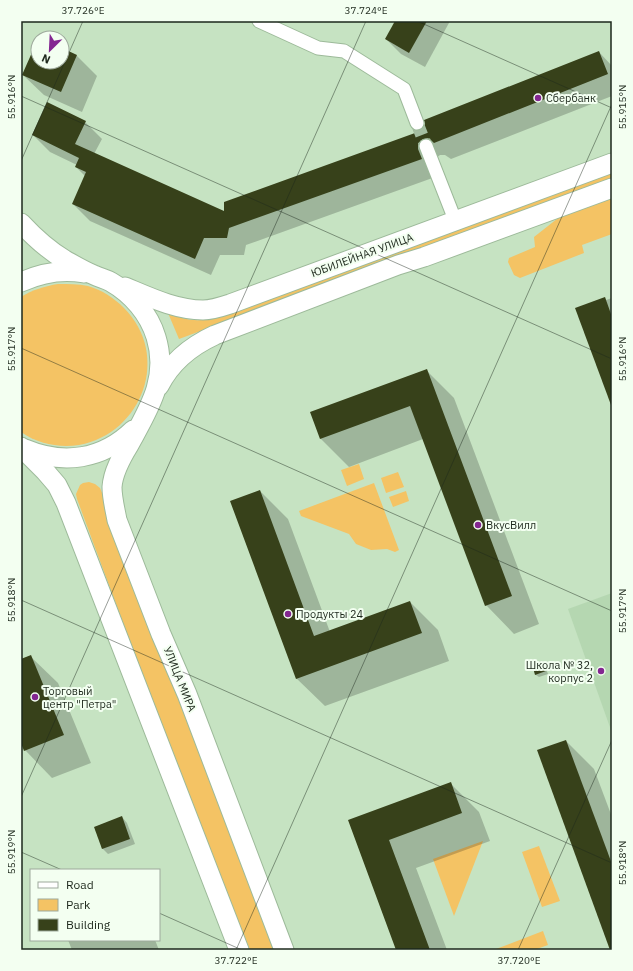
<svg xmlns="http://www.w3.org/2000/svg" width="633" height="971" font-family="'IBM Plex Sans',sans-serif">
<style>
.built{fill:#b5d7b1}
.green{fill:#f4c364}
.shadow{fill:#0003}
.building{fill:#37411a}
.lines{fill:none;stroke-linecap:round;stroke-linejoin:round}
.street-tunnel{stroke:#a4bea1;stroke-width:13;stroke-dasharray:13 6;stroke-linecap:butt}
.street-casing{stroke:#9dba9a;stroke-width:15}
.secondary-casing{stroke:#9dba9a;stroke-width:21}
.street{stroke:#fff;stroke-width:13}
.secondary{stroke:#fff;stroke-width:19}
.ticks{fill:none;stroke:#1d281c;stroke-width:1;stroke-opacity:0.45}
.poi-dot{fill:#832691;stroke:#f3fff1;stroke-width:1.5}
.labels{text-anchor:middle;stroke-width:4;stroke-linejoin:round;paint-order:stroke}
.poi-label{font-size:11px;fill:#1d281c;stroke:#f3fff1;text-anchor:start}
.street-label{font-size:11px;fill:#1d281c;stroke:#f3fff1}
.neatline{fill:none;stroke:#1d281c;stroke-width:1.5}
.ticks-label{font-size:10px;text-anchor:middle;fill:#1d281c}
</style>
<rect width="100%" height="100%" fill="#c6e3c2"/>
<!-- built -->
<path class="built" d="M 612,593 L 612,733 L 568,609 Z"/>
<!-- green -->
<g class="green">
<path d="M 612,171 L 612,179 L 179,339 L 168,313 C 183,319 193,322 210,319 L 404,249 Z"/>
<path d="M 612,198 L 612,234 L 582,245 L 584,253 L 520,278 L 514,275 L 508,262 L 509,258 L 535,247 L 534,237 L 562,215 Z"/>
<path d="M 58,284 C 68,284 78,284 88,286 C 102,290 114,298 124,308 C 171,355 143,433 79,445 C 59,448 38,444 21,432 L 21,297 C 32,290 45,286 58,284 Z"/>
<path d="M 359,464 L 364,479 L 347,486 L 341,470 Z"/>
<path d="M 398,472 L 404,487 L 386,493 L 381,478 Z"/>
<path d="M 89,482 L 95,484 L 100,488 L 110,511 L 276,950 L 250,950 C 222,881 194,812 168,742 C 137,661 107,580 77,499 L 76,494 L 80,485 L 83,483 Z"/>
<path d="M 374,483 L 399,550 L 395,552 L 387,549 L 371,550 L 356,544 L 349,534 L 301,516 L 299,511 Z"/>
<path d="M 406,491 L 409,501 L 393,507 L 389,497 Z"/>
<path d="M 483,841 L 454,916 L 433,859 Z"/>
<path d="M 539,846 L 560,901 L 542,907 L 522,852 Z"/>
<path d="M 543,931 L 548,945 L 534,950 L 496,950 L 496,949 Z"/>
</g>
<!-- shadow -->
<g class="shadow">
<path d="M 396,21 L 450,21 L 425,67 L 401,54 L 386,39 Z"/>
<path d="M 38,41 L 38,62 L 62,62 L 62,49 L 77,56 L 97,76 L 82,112 L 44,95 L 23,75 Z"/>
<path d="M 599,52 L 612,66 L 612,96 L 451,159 L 445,155 L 440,155 L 436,158 L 438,176 L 246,245 L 244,255 L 220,255 L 211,275 L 90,221 L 73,204 L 85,176 L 76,167 L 77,165 L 50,152 L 33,135 L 85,122 L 102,139 L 94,154 L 224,212 L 420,132 Z"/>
<path d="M 604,298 L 606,300 L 612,298 L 612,405 L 576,309 Z"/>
<path d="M 426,370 L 454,398 L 539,624 L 514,634 L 486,605 L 423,439 L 349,467 L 321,439 L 311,413 Z"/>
<path d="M 260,491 L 288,519 L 330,632 L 410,602 L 438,630 L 449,661 L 325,706 L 296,678 Z"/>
<path d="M 30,656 L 58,683 L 91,763 L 52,778 L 25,750 L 21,741 L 21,659 Z"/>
<path d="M 542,662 L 544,664 L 548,674 L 539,677 L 536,675 L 533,665 Z"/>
<path d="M 566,741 L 594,769 L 612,817 L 612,950 Z"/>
<path d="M 451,784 L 479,812 L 490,841 L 416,868 L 447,950 L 397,950 L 349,821 Z"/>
<path d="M 122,817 L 127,823 L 135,844 L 108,854 L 103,849 L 95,827 Z"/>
<path d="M 68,940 L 155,940 L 159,950 L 72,950 Z"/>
</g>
<!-- building -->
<g class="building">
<path d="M 395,21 L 427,21 L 409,53 L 385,39 Z"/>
<path d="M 38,39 L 38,62 L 62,62 L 62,48 L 77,55 L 61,92 L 22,75 Z"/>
<path d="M 599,51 L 608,74 L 434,143 L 431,140 L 428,138 L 423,139 L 420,141 L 418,145 L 418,149 L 422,159 L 229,228 L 227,238 L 204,238 L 195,259 L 72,204 L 86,172 L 75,167 L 79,158 L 32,135 L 47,102 L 86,121 L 75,144 L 224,211 L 224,202 L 415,133 L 413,130 L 416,131 L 419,131 L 423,128 L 425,124 L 424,120 Z"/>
<path d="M 605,297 L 612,317 L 612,405 L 611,405 L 575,308 Z"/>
<path d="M 427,369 L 512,596 L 485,606 L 410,406 L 320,439 L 310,412 Z"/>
<path d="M 260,490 L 314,636 L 410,601 L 422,633 L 296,679 L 230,501 Z"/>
<path d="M 31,655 L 64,735 L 24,751 L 21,743 L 21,659 Z"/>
<path d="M 542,661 L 546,671 L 535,675 L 532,664 Z"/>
<path d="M 566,740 L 612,864 L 612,950 L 610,950 L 537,750 Z"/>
<path d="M 451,782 L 462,813 L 389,840 L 430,950 L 396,950 L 348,820 Z"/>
<path d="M 122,816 L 130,839 L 102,849 L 94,827 Z"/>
</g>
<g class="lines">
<!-- street-tunnel -->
<path class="street-tunnel" d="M 417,123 L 426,146"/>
<defs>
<g id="street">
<path d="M 259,21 L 318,48 L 344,51 L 404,89 L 417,123"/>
<path d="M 426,146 L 455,220"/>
</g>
<g id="secondary">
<path d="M 21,223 C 34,237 48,250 65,260 C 74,265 84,271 94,275 C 100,278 106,279 111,282 C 132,294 149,314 156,337 C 169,379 148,410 129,445 C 121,458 113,472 112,487 C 112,498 115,509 117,520 L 161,634 L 187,694 L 284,950"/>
<path d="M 21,282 C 41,273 62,269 84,273"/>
<path d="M 125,287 C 149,297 176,310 203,310 C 212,310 221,307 230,304 L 612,163"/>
<path d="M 159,386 C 171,362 191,346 215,335 L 398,265 L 424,257 L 612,188"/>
<path d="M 21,447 L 45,471 L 57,485 L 66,503 L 239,950"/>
<path d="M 25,449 C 63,465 102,460 133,430"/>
</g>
</defs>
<!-- street casing -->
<use href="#street" class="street-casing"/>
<!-- secondary casing -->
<use href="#secondary" class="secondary-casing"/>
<!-- street -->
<use href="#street" class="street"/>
<!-- secondary -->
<use href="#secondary" class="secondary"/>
</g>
<!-- ticks -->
<path class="ticks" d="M 417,21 L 612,108M 21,96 L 612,359M 21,161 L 83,21M 21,348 L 612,611M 21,600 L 612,863M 21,797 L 366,21M 21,852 L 62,870M 159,913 L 242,950M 236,950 L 612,104M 518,950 L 612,740"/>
<!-- markers -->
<g class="poi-dot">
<circle cx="538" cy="98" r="4"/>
<circle cx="478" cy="525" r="4"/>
<circle cx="288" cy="614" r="4"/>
<circle cx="601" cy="671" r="4"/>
<circle cx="35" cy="697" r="4"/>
</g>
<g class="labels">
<!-- poi labels -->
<g class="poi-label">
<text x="546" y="102">Сбербанк</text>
<text x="486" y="529">ВкусВилл</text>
<text x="296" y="618">Продукты 24</text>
<text x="593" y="669" text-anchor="end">Школа № 32,<tspan x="593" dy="13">корпус 2</tspan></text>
<text x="43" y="695">Торговый<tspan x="43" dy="13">центр "Петра"</tspan></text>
</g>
<!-- street labels -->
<g class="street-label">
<text transform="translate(362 255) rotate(-20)" y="4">ЮБИЛЕЙНАЯ УЛИЦА</text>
<text transform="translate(180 679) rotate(68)" y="4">УЛИЦА МИРА</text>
</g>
</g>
<!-- border -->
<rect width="633" height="971" fill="none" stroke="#f3fff1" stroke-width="44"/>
<!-- legend -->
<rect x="30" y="869" width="130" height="72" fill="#f3fff1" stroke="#9da99c"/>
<rect x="38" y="882" width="20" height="6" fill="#ffffff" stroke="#9da99c"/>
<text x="66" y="889" font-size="12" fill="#1d281c">Road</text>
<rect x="38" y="899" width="20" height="12" fill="#f4c364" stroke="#9da99c"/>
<text x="66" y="909" font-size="12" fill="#1d281c">Park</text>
<rect x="38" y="919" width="20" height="12" fill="#37411a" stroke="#9da99c"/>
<text x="66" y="929" font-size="12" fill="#1d281c">Building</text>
<!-- north arrow -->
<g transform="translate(50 50) rotate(204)"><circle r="19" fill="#f3fff1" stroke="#9da99c"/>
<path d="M0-3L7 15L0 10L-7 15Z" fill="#832691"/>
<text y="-6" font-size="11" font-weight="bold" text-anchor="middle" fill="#1d281c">N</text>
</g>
<rect x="22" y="22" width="589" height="927" class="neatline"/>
<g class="ticks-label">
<text x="83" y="14">37.726°E</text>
<text x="366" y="14">37.724°E</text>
<text transform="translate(11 97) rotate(-90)" y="4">55.916°N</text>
<text transform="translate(622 107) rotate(-90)" y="4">55.915°N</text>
<text transform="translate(11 349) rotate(-90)" y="4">55.917°N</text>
<text transform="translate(622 359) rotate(-90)" y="4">55.916°N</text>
<text transform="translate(11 600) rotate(-90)" y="4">55.918°N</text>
<text transform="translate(622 611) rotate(-90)" y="4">55.917°N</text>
<text transform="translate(11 852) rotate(-90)" y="4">55.919°N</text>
<text transform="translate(622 863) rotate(-90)" y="4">55.918°N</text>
<text x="236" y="964">37.722°E</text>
<text x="519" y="964">37.720°E</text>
</g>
</svg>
